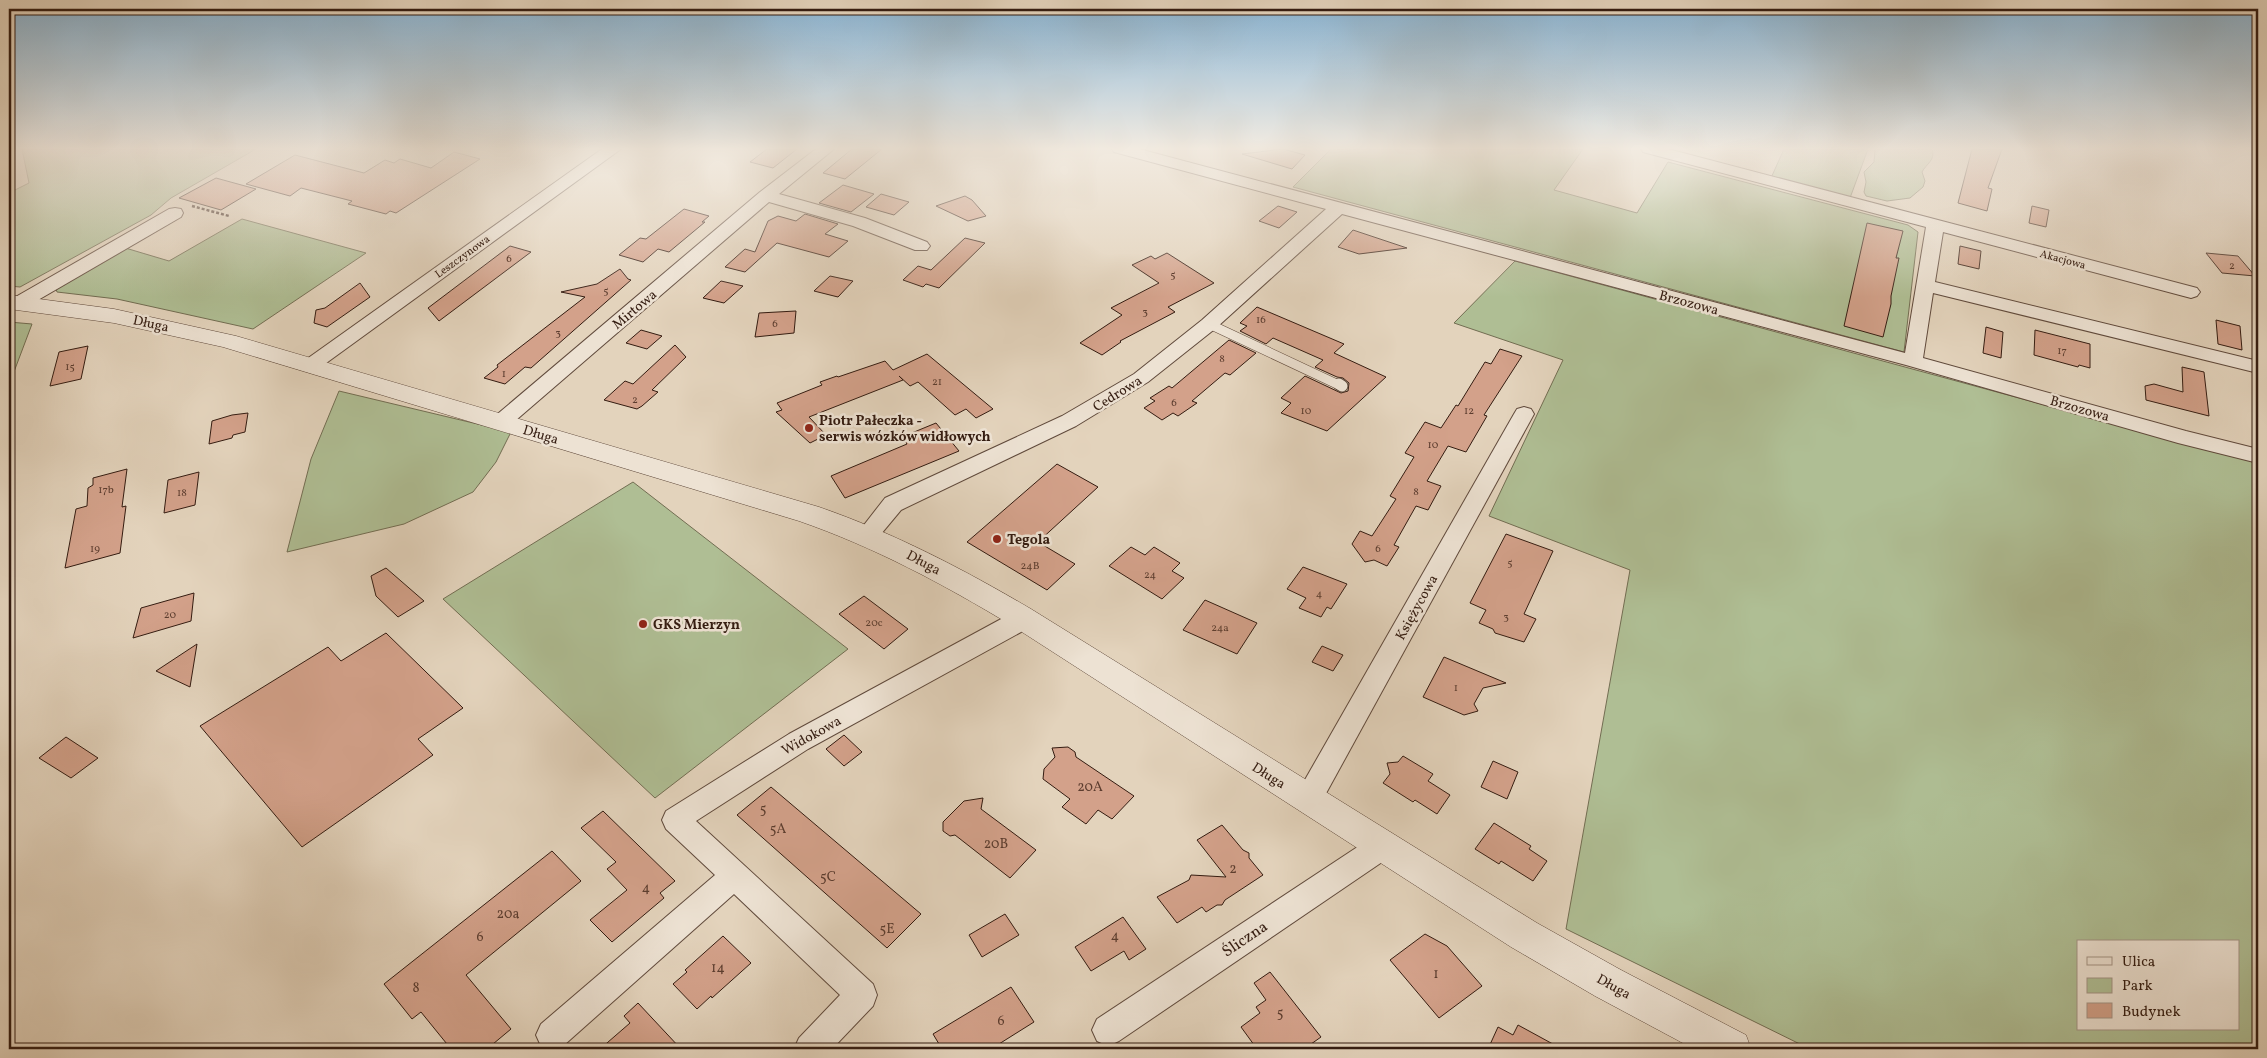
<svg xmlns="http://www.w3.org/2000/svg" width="2267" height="1058" font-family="Vollkorn,serif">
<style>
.green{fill:#afbe94;stroke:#726d52;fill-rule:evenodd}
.building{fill:#d3a18a;stroke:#341c11}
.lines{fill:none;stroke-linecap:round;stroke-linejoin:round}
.service-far1-casing{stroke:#604a3c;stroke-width:10}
.service-casing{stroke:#604a3c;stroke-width:13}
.minor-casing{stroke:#604a3c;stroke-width:2}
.tertiary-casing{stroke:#604a3c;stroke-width:1}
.path{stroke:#341c11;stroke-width:2.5;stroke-dasharray:3 2;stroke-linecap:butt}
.service-far1{stroke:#ede2d3;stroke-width:9}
.service{stroke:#ede2d3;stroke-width:11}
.minor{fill:#ede2d3;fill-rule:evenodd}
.tertiary{fill:#ede2d3;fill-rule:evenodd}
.poi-dot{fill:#8f2418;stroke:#ede2d3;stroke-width:2}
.labels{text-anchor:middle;stroke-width:5;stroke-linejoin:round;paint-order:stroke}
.far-street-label{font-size:11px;fill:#341c11;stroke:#ede2d3}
.number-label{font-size:11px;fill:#5c3d2f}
.street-label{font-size:14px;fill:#341c11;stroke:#ede2d3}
.poi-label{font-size:14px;font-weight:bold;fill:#341c11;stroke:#ede2d3;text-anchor:start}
.near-number-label{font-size:14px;fill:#5c3d2f}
.near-street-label{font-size:16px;fill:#341c11;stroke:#ede2d3}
</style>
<rect width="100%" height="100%" fill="#e3d3bc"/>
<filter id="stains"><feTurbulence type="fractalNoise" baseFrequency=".004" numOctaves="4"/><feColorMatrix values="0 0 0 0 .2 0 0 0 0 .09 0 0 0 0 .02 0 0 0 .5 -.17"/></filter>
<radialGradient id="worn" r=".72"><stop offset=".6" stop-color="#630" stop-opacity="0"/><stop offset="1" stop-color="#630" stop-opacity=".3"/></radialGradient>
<!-- green -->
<g class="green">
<path d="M 22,149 L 256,149 L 171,198 L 151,215 L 20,287 L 9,286 L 9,193 L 29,183 Z"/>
<path d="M 1331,149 L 1583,149 L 1554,190 L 1637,213 L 1668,162 L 1908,225 L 1918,232 L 1904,352 L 1293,187 Z"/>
<path d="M 1784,149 L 1868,149 L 1850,198 L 1771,178 Z"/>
<path d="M 1875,149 L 1932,149 C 1936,160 1926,164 1922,172 L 1925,181 L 1923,187 L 1910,198 L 1887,201 L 1866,196 L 1864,192 L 1866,182 L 1864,172 L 1874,162 Z"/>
<path d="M 242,219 L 366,253 L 253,329 L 117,299 L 57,292 L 56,289 L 122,247 L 169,261 Z"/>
<path d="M 1515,261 L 2258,463 L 2258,1049 L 1810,1049 L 1566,929 L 1630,570 L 1489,516 L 1563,360 L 1454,323 ZM 2078,942 L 2238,942 L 2238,1029 L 2078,1029 Z"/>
<path d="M 9,322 L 32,324 L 9,385 Z"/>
<path d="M 339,391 L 511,432 L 496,462 L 473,492 L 404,524 L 287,552 L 311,459 Z"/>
<path d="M 633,482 L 848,649 L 655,798 L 443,599 Z"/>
</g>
<!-- building -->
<g class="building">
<path d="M 767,149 L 797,149 L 773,168 L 750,162 Z"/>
<path d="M 852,149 L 882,149 L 845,179 L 823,173 Z"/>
<path d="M 1283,149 L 1305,155 L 1292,169 L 1242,154 Z"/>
<path d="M 1972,149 L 2002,149 L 1988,188 L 1992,189 L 1987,211 L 1958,203 Z"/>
<path d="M 454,152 L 480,159 L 396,213 L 390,211 L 386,214 L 348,204 L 352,201 L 301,188 L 290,196 L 246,184 L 295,155 L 364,173 L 385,160 L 394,163 L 400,159 L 431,168 Z"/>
<path d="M 216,178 L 256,189 L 221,210 L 179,198 Z"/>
<path d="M 843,185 L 874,194 L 851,212 L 819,203 Z"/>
<path d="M 881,194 L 909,202 L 894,215 L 866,207 Z"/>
<path d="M 965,196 L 972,200 L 986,216 L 968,221 L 936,206 Z"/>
<path d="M 1278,206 L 1297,212 L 1279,228 L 1259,221 Z"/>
<path d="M 2032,206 L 2049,210 L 2046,227 L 2029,223 Z"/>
<path d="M 684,209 L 709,216 L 702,222 L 705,222 L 669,252 L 658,249 L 643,262 L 619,255 L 640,238 L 646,239 Z"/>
<path d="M 805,214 L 838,224 L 825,234 L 848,241 L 829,257 L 777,243 L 745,272 L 725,267 L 745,249 L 755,252 L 768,221 L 778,216 L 796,221 Z"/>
<path d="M 1867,223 L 1903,231 L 1896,258 L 1899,258 L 1891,296 L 1891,304 L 1883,337 L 1844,326 Z"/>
<path d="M 1353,230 L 1407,248 L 1359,254 L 1338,247 Z"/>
<path d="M 965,238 L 985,243 L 939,288 L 926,284 L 923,287 L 903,280 L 918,266 L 931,270 Z"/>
<path d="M 510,246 L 531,252 L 439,321 L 428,308 Z"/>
<path d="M 1960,246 L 1981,251 L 1979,269 L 1958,264 Z"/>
<path d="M 1167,253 L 1214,283 L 1168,307 L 1175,312 L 1120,341 L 1121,342 L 1102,355 L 1080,343 L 1122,315 L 1111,308 L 1159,283 L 1132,265 L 1151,256 L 1155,259 Z"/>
<path d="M 2206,253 L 2238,256 L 2255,276 L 2222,273 Z"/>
<path d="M 620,269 L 628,279 L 631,280 L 531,368 L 525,367 L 505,384 L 484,378 L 498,367 L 497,365 L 585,297 L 561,292 L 597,284 Z"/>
<path d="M 830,276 L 853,281 L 838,297 L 814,291 Z"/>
<path d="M 721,281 L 743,286 L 724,303 L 703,298 Z"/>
<path d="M 360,283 L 370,297 L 327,327 L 314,323 L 316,310 L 325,308 Z"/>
<path d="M 1257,307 L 1344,344 L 1334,353 L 1386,377 L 1327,431 L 1281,413 L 1291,403 L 1281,398 L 1305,376 L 1341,393 L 1348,391 L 1349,383 L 1343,378 L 1337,377 L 1315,367 L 1323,360 L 1273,338 L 1266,344 L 1240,331 L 1247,326 L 1240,323 Z"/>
<path d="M 796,311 L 794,333 L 755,337 L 759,313 Z"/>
<path d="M 2216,320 L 2240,326 L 2242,350 L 2218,344 Z"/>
<path d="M 1986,327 L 2003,332 L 2001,358 L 1983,353 Z"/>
<path d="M 641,330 L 662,336 L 647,349 L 626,343 Z"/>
<path d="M 2035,330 L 2090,344 L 2090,368 L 2079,365 L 2078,367 L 2034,355 Z"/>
<path d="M 1229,340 L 1256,353 L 1230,375 L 1225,373 L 1192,401 L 1197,403 L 1178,416 L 1173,413 L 1162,420 L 1144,408 L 1155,401 L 1150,398 L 1169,386 L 1172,388 Z"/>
<path d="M 675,345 L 686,357 L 652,390 L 658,392 L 642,406 L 637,409 L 604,400 L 625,381 L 633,384 Z"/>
<path d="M 88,346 L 81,379 L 50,386 L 59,352 Z"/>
<path d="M 1500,349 L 1522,356 L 1484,415 L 1487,416 L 1466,452 L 1448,446 L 1427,481 L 1441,486 L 1428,510 L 1416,506 L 1394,545 L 1399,547 L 1387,566 L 1374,560 L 1365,562 L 1352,544 L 1360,531 L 1372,536 L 1396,499 L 1390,496 L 1414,457 L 1405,453 L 1425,422 L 1441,428 L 1456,405 L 1458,406 L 1485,362 L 1491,364 Z"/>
<path d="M 927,354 L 993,409 L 976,418 L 966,409 L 955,415 L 918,382 L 910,386 L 899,376 L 903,380 L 809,417 L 826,435 L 810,443 L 776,412 L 782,410 L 777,403 L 822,385 L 820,382 L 837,376 L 838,377 L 885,361 L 893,370 Z"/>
<path d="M 2182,367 L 2204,372 L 2209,416 L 2146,400 L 2145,386 L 2154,384 L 2183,392 Z"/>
<path d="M 248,413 L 245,432 L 233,435 L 232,438 L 209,444 L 212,421 L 232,415 Z"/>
<path d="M 936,423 L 959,451 L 845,498 L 831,476 L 907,444 L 902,437 Z"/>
<path d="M 1057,464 L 1098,487 L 1038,542 L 1075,564 L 1047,590 L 967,542 Z"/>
<path d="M 127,469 L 122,507 L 126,506 L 120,553 L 65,568 L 76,509 L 87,506 L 88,488 L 93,485 L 93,478 Z"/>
<path d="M 199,472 L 195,505 L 164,513 L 168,480 Z"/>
<path d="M 1506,534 L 1553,551 L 1524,614 L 1536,619 L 1524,642 L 1495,633 L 1493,629 L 1479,623 L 1486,610 L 1470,603 Z"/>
<path d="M 1131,547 L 1145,555 L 1154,547 L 1180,563 L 1172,571 L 1184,578 L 1162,599 L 1109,566 Z"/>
<path d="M 1303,567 L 1347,584 L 1331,609 L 1327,607 L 1321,617 L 1299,608 L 1306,598 L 1287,589 Z"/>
<path d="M 386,568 L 424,601 L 398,617 L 376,596 L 371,576 Z"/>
<path d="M 194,593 L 191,621 L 133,638 L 141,608 Z"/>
<path d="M 864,596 L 908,629 L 884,649 L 839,614 Z"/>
<path d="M 1205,600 L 1257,623 L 1237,654 L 1183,630 Z"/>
<path d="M 386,633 L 463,708 L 418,739 L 433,755 L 302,847 L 200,726 L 328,647 L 341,661 Z"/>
<path d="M 197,644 L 190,687 L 156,671 Z"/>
<path d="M 1322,646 L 1343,655 L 1333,671 L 1312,662 Z"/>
<path d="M 1444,657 L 1506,683 L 1483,688 L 1474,704 L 1478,711 L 1464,715 L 1423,697 Z"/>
<path d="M 844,735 L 862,752 L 844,766 L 826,749 Z"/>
<path d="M 66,737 L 98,758 L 71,778 L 39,758 Z"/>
<path d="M 1068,747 L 1075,752 L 1076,757 L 1134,796 L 1112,819 L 1098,810 L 1086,824 L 1062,807 L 1070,799 L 1043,779 L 1044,769 L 1055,757 L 1052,748 Z"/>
<path d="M 1403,756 L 1433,774 L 1428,781 L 1450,795 L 1437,814 L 1415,800 L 1413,802 L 1383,783 L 1390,774 L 1387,763 L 1398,762 Z"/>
<path d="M 1493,761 L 1518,772 L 1507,799 L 1481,787 Z"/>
<path d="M 771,787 L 921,914 L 887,948 L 737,815 Z"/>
<path d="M 983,798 L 981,809 L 1036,850 L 1010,878 L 955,835 L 950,836 L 943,831 L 943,822 L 964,801 Z"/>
<path d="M 603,811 L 675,881 L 660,893 L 664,898 L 612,942 L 590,920 L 627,890 L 607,869 L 616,862 L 581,828 Z"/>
<path d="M 1494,823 L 1531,846 L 1529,849 L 1547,861 L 1533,881 L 1501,861 L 1499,864 L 1475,849 Z"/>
<path d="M 1222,825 L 1243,850 L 1249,853 L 1249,858 L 1263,875 L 1225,900 L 1222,905 L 1217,905 L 1206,912 L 1202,907 L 1177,923 L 1157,897 L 1189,880 L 1191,875 L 1226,877 L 1197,840 Z"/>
<path d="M 552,851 L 581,881 L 466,975 L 511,1029 L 487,1049 L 451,1049 L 421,1012 L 412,1019 L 384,984 Z"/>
<path d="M 1005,914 L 1019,935 L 982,957 L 969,935 Z"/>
<path d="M 1123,917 L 1146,949 L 1129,960 L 1124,951 L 1091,971 L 1075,947 Z"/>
<path d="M 1425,934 L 1447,946 L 1482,986 L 1439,1018 L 1390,960 Z"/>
<path d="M 723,936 L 751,963 L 712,998 L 711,996 L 697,1009 L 673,984 L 687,972 L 685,970 Z"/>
<path d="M 1270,972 L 1321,1037 L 1304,1049 L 1257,1049 L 1241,1027 L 1260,1013 L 1256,1007 L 1266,1000 L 1254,983 Z"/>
<path d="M 1011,987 L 1034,1022 L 991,1049 L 942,1049 L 933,1034 Z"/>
<path d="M 638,1003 L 681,1049 L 600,1049 L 630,1023 L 624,1016 Z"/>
<path d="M 1518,1025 L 1562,1049 L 1488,1049 L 1498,1027 L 1513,1035 Z"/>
</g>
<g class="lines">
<defs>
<path id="service-far1" d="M 1209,324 L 1341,386"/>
<path id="service" d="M 1339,384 L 1342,386"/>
<g id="minor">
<path d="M 602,149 L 621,149 L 318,369 L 311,371 L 304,369 L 301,365 L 304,361 Z"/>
<path d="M 816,149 L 834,149 L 779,194 L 865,218 L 927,242 L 930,246 L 927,250 L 915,250 L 853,226 L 769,202 L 508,427 L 501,429 L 494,427 L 491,422 L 494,417 L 760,192 Z"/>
<path d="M 1112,149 L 1139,149 L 1905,353 L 1926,227 L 1643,152 L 1641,149 L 1668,149 L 2197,288 L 2200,292 L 2197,296 L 2191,298 L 1943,232 L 1935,282 L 2258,361 L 2258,373 L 1933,293 L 1923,358 L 2186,431 L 2258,449 L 2258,463 L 2178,443 L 1906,365 L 1342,214 L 1216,328 L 1148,382 L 1076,426 L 901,510 L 876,540 L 868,542 L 860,540 L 857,534 L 885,498 L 1062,416 L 1134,374 L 1202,320 L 1326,209 L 1114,152 Z"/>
<path d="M 175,208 L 181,209 L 183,213 L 181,217 L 26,307 L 19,309 L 12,307 L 10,303 L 12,299 L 169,209 Z"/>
<path d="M 1524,407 L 1531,409 L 1534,414 L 1318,808 L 1308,812 L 1298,808 L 1294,800 L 1298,792 L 1514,414 L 1517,409 Z"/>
<path d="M 1021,608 L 1030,610 L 1033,617 L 1021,632 L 808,749 L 696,821 L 873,984 L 877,995 L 873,1006 L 832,1049 L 794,1049 L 799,1038 L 840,995 L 734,894 L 563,1046 L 555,1049 L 541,1046 L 536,1035 L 541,1024 L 715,875 L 666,829 L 662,820 L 666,811 L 789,734 L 1003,618 L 1012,610 Z"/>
<path d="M 1381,834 L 1391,838 L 1395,847 L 1391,856 L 1119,1041 L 1108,1046 L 1097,1041 L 1092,1030 L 1097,1019 L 1371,838 Z"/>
</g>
<path id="tertiary" d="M 9,295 L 114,309 L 236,336 L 819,507 C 894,533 963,569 1031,609 L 1537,923 L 1621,970 L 1746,1035 L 1751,1049 L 1694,1049 L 1595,996 L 1511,947 L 1011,625 C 943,584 874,547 799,521 L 223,347 L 114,323 L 9,309 Z"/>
</defs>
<!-- service-far1 casing -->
<use href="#service-far1" class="service-far1-casing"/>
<!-- service casing -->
<use href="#service" class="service-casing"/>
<!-- minor casing -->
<use href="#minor" class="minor-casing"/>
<!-- tertiary casing -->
<use href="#tertiary" class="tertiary-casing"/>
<!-- path -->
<path class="path" d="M 192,206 L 229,216"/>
<!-- service-far1 -->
<use href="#service-far1" class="service-far1"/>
<!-- service -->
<use href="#service" class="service"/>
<!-- minor -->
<use href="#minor" class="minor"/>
<!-- tertiary -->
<use href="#tertiary" class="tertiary"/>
</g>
<!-- sky -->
<linearGradient id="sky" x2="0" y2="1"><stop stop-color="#88b5d6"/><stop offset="0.5" stop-color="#f2ebe1"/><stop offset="1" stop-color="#f2ebe1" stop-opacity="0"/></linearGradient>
<rect width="2267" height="297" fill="url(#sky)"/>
<!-- markers -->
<g class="poi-dot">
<circle cx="809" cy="428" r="5"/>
<circle cx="997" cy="539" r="5"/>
<circle cx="643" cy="624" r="5"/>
</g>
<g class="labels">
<!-- far-street labels -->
<g class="far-street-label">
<text transform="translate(462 256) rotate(-36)" y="4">Leszczynowa</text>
<text transform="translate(2063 259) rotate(15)" y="4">Akacjowa</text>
</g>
<!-- number labels -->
<g class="number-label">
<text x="509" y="262">6</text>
<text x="2232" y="269">2</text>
<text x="1173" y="278">5</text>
<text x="606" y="294">5</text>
<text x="1145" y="315">3</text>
<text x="1261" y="323">16</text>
<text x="775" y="327">6</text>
<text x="558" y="336">3</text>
<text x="2062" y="354">17</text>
<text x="1222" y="362">8</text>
<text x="70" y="370">15</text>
<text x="504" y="377">1</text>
<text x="937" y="385">21</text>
<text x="635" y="403">2</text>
<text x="1174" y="406">6</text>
<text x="1306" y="414">10</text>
<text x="1469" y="414">12</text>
<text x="1433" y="448">10</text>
<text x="106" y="493">17b</text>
<text x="1416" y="495">8</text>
<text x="182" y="496">18</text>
<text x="95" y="552">19</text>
<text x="1378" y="552">6</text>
<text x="1510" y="566">5</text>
<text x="1030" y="569">24B</text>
<text x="1150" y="578">24</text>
<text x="1319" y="597">4</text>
<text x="170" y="618">20</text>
<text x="1506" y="620">3</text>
<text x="874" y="626">20c</text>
<text x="1220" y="631">24a</text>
<text x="1456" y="691">1</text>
</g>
<!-- street labels -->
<g class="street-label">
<text transform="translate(1689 302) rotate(15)" y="5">Brzozowa</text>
<text transform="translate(634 309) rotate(-40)" y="5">Mirtowa</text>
<text transform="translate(151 323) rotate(12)" y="5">Długa</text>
<text transform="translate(1117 393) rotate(-32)" y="5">Cedrowa</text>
<text transform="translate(2080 408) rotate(16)" y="5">Brzozowa</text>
<text transform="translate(541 434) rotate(17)" y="5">Długa</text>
<text transform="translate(924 562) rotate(28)" y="5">Długa</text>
<text transform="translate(1416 607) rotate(-61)" y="5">Księżycowa</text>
<text transform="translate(811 735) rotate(-29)" y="5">Widokowa</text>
<text transform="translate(1269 775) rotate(32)" y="5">Długa</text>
<text transform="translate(1614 986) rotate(29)" y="5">Długa</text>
</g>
<!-- poi labels -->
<g class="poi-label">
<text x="819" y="425">Piotr Pałeczka -<tspan x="819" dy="16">serwis wózków widłowych</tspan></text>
<text x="1007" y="544">Tegola</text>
<text x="653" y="629">GKS Mierzyn</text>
</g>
<!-- near-number labels -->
<g class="near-number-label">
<text x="1090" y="791">20A</text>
<text x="763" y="813">5</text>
<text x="778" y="833">5A</text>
<text x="996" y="848">20B</text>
<text x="1233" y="873">2</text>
<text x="828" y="881">5C</text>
<text x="646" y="892">4</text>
<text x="508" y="918">20a</text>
<text x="887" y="933">5E</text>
<text x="1115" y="940">4</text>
<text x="480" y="941">6</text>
<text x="718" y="972">14</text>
<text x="1436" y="978">1</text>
<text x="416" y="992">8</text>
<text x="1280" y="1017">5</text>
<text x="1001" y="1025">6</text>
</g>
<!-- near-street labels -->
<g class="near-street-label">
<text transform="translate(1244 938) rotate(-34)" y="6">Śliczna</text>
</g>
</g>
<!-- margin -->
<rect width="2267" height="1058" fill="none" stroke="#e3d3bc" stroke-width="30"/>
<rect x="10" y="10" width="2247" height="1038" fill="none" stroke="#341c11" stroke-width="2.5"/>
<rect x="15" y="15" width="2237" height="1028" fill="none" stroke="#341c11"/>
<!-- legend -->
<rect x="2077" y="940" width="162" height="90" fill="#ede2d3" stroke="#a39385"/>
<rect x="2087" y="957" width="25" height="8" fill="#ede2d3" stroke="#a39385"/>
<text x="2122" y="966" font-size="15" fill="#341c11">Ulica</text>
<rect x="2087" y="978" width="25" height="15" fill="#afbe94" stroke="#a39385"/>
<text x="2122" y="990" font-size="15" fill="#341c11">Park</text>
<rect x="2087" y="1003" width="25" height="15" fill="#d3a18a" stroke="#a39385"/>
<text x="2122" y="1016" font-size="15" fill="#341c11">Budynek</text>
<rect width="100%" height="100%" filter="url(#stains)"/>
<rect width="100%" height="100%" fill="url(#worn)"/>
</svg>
